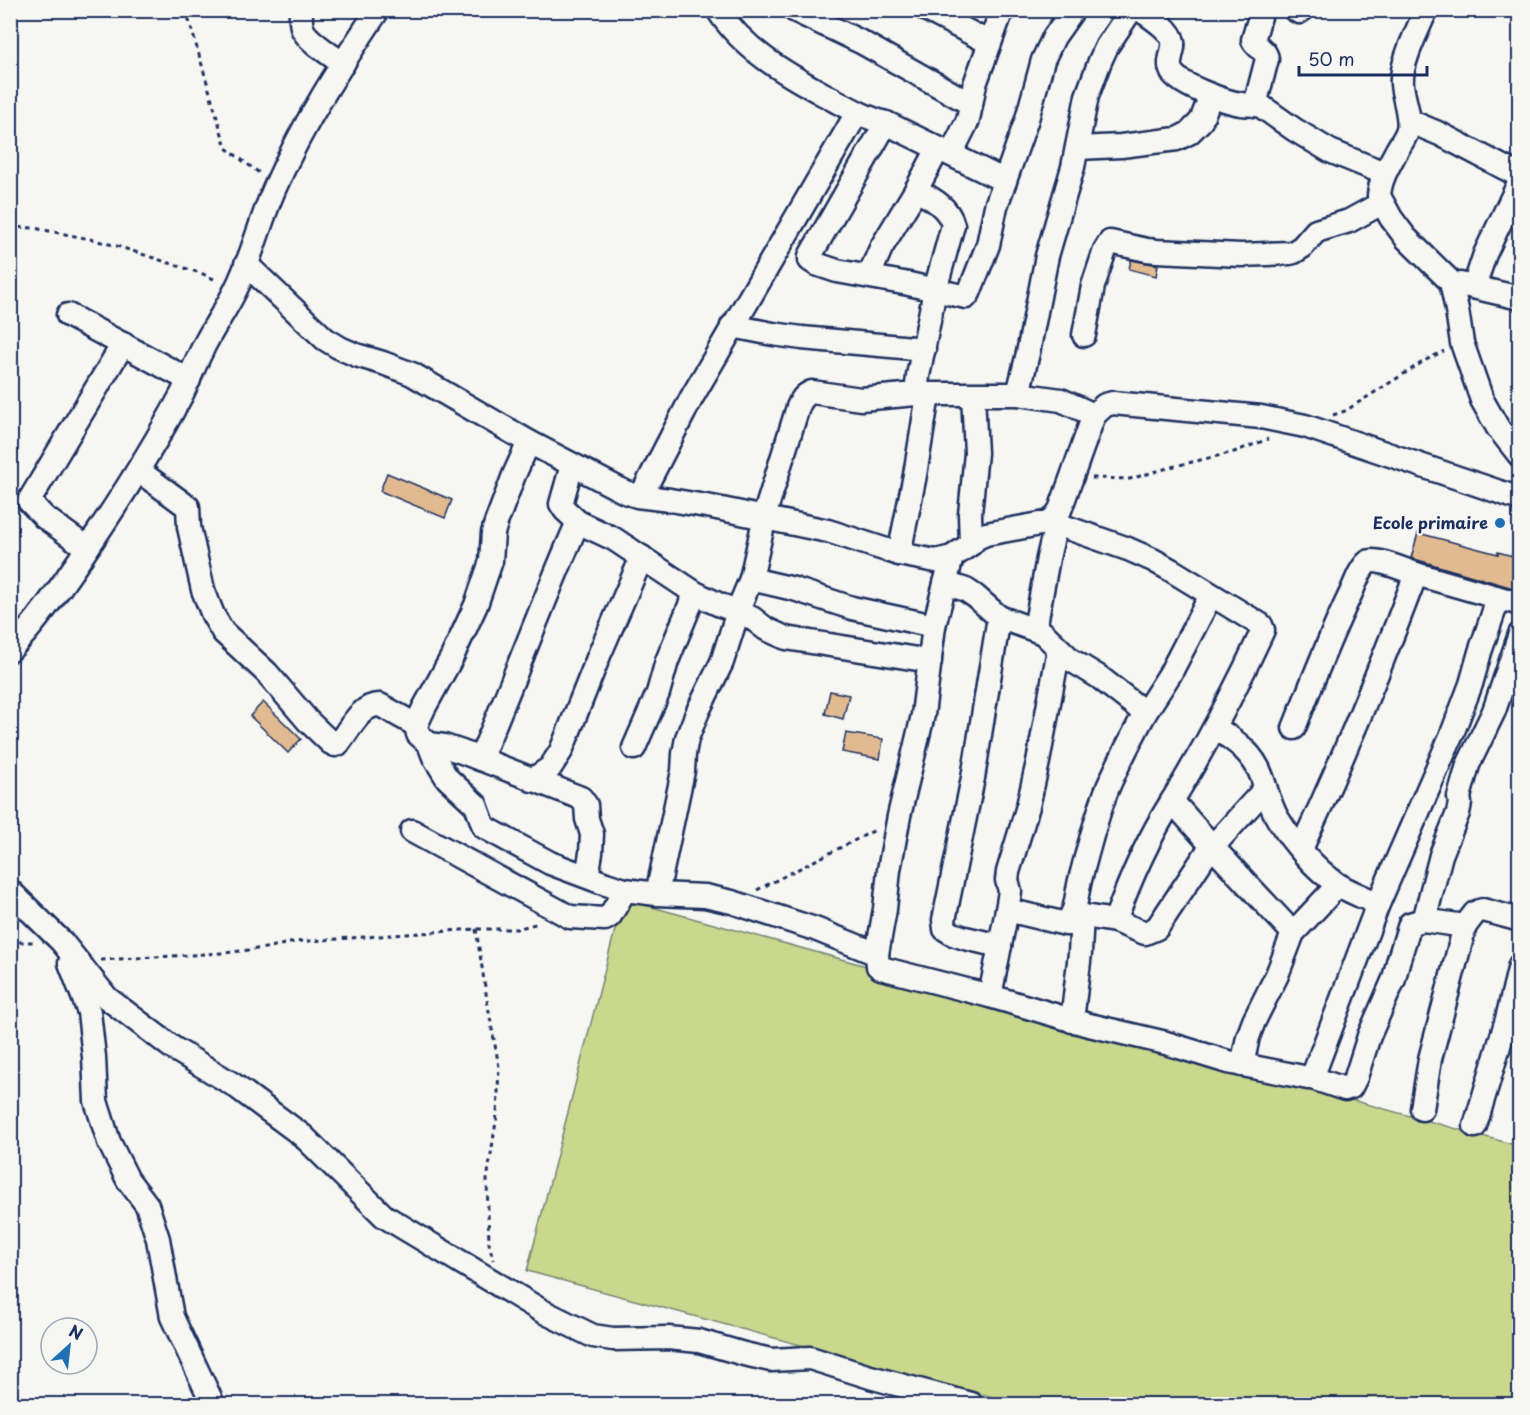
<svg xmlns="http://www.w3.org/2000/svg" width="1530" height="1415" font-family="'Playpen Sans',sans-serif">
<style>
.green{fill:#c9d88c;stroke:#728475;stroke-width:1.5}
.building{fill:#e2ba92;stroke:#1b2f5e;stroke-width:1.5}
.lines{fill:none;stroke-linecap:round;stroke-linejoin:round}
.minor-casing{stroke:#1b2f5e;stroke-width:27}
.path{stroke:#1b2f5e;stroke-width:3;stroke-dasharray:4.5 4.5;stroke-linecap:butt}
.minor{stroke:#f6f6f2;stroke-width:22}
.poi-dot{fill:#1f6fb2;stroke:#f6f6f2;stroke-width:2}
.labels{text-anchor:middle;stroke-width:4.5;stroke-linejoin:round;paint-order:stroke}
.poi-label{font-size:16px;font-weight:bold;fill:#1b2f5e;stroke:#f6f6f2;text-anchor:end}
</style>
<rect width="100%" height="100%" fill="#f6f6f2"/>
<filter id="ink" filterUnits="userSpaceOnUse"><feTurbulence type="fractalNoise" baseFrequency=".0167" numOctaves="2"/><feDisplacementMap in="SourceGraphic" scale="12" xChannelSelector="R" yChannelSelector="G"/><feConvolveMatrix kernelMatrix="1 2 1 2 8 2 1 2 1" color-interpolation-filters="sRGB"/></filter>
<g filter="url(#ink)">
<!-- green -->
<path class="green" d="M 623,899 L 1519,1146 L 1519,1404 L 1018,1404 L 527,1271 Z"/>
<!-- building -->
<g class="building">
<path d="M 1131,260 L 1158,265 L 1156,276 L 1129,269 Z"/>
<path d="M 387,473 L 452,500 L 445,518 L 380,491 Z"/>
<path d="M 1418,533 L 1498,554 L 1498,552 L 1520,558 L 1520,590 L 1411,558 Z"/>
<path d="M 830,691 L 849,695 L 843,719 L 825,714 Z"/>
<path d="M 263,702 L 301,739 L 288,753 L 250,716 Z"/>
<path d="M 846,733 L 883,739 L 880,759 L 842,752 Z"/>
</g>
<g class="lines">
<defs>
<g id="minor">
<path d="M 301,10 C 301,17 300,24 303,30 C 308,41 333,56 343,64"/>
<path d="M 718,10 C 743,49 783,72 823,94 C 844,105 863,117 886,123 L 1005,181"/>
<path d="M 794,10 L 861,42 L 971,104"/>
<path d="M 927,10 L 990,43"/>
<path d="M 1141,10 C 1152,19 1176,31 1173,47 C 1172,54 1168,63 1171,70 C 1175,84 1226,102 1241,104 C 1245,105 1250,104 1255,105"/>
<path d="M 1262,10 L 1253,40 C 1257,48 1266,50 1267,59 L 1255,105 L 1261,106 L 1295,130 L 1330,151 L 1384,173"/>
<path d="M 1295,10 L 1299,12 L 1302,10"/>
<path d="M 1426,10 C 1418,30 1400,63 1402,84 C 1403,98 1411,116 1408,129 C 1406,137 1401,143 1397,150 C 1389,165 1380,179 1379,196 L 1391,218 L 1406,238 L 1451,282 L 1457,310 L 1462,343 L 1482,400 L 1498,428 L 1520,456"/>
<path d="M 1409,121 L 1440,134 L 1520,176"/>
<path d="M 886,123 L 810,256 L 810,260 L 816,264 L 837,271 L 909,284 L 966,297 L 969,293 L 988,245 L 996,206 L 1027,119 L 1043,60 L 1054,37 L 1073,10"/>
<path d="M 1077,148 L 1121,146 L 1177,139 L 1189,133 L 1201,121 L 1211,95"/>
<path d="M 951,154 L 968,120 L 975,84 L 1002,10"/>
<path d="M 916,190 C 931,198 948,206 953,225 L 935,290 L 918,376 L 916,394"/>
<path d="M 246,264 L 325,339 L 340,348 L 356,355 L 383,363 L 412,374 L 529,442 L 625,492 L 637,496 L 670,500 L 712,507 L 828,531 L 899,554 L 936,561 L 952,557 L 971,544 L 977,538 L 986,534 L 1051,522 L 1060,510 L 1094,415 L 1105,405 L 1113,403 L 1261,417 L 1305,426 L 1520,499"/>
<path d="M 869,276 L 881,248 L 916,190 L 938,149"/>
<path d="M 1460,284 L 1520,298"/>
<path d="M 1474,287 L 1485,254 L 1520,181"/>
<path d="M 68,315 L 189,380"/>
<path d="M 732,326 L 773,334 L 802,338 L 924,349"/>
<path d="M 1084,335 L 1093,286 L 1105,250 L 1110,242 L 1147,250 L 1157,251 L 1241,255 L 1290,253 L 1294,252 L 1302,247 L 1316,231 L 1349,221 L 1382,203"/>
<path d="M 1018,394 L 1028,353 L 1047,256 L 1073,167 L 1087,96 L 1100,61 L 1107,46 L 1131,10"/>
<path d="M 529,442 L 514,475 L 496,523 L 493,533 L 491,561 L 476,605 L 452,657 L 424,708 L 416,725 L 418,734 L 429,744 L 434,757 L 447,778 L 476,805 L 484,827 L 550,863 L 606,884 L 625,890 L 657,894 L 705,896 L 732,902 L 815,929 L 877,954 L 885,909 L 889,870 L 899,816 L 923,715 L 934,626 L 952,557"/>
<path d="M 572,465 L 561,504 L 565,510 L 578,522 L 614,539 L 695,593 L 720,605 L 738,611 L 752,618 L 766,629 L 786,638 L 930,661"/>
<path d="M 139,471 L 188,507 L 189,527 L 203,590 L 213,615 L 223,632 L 267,673 L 308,721 L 331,743 L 335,745 L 338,744 C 349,731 360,704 380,705 L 416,725"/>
<path d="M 641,496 L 692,397 L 857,113"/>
<path d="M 1051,522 L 1128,549 L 1153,560 L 1171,570 L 1261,625 L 1263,630 C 1236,689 1206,746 1172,801 L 1220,855 L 1293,933"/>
<path d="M 971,544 L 970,514 L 976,453 L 973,395"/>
<path d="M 87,548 L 44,517 L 29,501 L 123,344"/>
<path d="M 899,554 L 915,475 L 928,395"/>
<path d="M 751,579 L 767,507 L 798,407 C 801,400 804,395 812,392 L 861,399 L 916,394 L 1018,394 L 1061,400 L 1094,415"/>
<path d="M 945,583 L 966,590 L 975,596 L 999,617 L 1043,633 L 1071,660 L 1099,677 L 1145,713 C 1131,739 1117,765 1106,792 C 1095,821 1088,850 1080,880 C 1077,892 1075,916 1068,924 L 1066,924 L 1007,910 L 990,996"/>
<path d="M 999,617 L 973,778 L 944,920 L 945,929 L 953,934 L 965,938 L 1000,946"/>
<path d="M 1035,629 L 1048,558 L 1056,524"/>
<path d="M 10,650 C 37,622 60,588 82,556 C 118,503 152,450 182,394 C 189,380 194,366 201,352 C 211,330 226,310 236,289 C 253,255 261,217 277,183 C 304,122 341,65 378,10"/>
<path d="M 1145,713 L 1170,674 L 1211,595"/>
<path d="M 1215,728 C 1235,740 1254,754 1262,777 C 1267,791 1270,806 1278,819 C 1292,842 1315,869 1337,884 C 1349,892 1365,897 1378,904"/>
<path d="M 1294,728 C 1312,683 1329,638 1350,595 C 1354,587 1360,568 1368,562 C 1375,557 1407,571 1416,574"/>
<path d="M 429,744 L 444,746 L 462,752 L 581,798 L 586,805 L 587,819 L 592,834 L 591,853 L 587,876"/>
<path d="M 634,748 L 658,693 L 667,661 L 695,593"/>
<path d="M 480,759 C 514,681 543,600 578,522"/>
<path d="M 532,780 L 550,768 L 561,751 L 600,653 L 642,557"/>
<path d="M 412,831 L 570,917 L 605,919 L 610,916 L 625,890"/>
<path d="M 1301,849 C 1343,759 1381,667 1416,574 L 1496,597"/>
<path d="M 10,891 L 62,942 L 107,998 L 173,1048 L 234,1085 L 303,1136 L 384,1216 L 542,1311 L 593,1336 L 613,1339 L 668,1338 L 699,1341 L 744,1354 L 771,1360 L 810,1358 L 870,1377 L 971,1404"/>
<path d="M 657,894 L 683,771 L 684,754 L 687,738 L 698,711 L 722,662 L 740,605 L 751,579 L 794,589 L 852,608 L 934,626"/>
<path d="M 1007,910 L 1010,891 L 1007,880 L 1008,872 L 1028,806 L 1038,762 L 1059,649"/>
<path d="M 1072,914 L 1115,921 L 1145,933 L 1157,928 L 1206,854 L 1265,789"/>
<path d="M 1423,920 L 1465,926 L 1475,913 L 1479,911 L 1483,910 L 1520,920"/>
<path d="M 1115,921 C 1130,879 1148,839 1172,801"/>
<path d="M 877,954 L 878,966 L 881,968 L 990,996 L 1085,1024 L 1166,1043 L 1228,1062 L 1308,1078 L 1312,1078 L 1345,1089 L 1351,1087 L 1356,1077 L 1369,1036 L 1394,979 L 1398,962 L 1410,924 L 1423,920 L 1425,917 L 1441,855 L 1458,813 L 1460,803 L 1459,797 L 1468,765 L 1494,711 L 1520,634"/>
<path d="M 70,963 L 89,1012 L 94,1057 L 96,1101 L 109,1142 L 128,1180 L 147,1205 L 158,1239 L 172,1317 L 213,1404"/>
<path d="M 1072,1021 L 1080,953 L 1082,915"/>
<path d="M 1242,1065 L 1248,1037 L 1254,1021 L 1277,975 L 1293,933 L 1338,885"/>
<path d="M 1312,1078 L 1378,904 L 1452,734 L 1471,684 L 1480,652 L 1494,611 L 1496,597 L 1520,604"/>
<path d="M 1422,1109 L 1430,1059 L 1465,926"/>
<path d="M 1475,1126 L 1507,1019 L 1520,965"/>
</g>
</defs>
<!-- minor casing -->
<use href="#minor" class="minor-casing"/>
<!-- path -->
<g class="path">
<path d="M 186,10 L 226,148 L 262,175"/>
<path d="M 10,227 L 34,228 L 90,239 L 117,246 L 203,274 L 218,281"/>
<path d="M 1333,415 L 1345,411 L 1426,360 L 1444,351"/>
<path d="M 1092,478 L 1130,479 L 1171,467 L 1234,452 L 1268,439"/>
<path d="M 757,890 L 877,829"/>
<path d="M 476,929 L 488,1006 L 499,1067 L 497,1115 L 487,1180 L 489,1243 L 493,1260"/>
<path d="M 10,942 L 35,942"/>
<path d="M 101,960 L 224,953 L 265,948 L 295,942 L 476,929 L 516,929 L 539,923"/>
<path d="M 178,1404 L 187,1395"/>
</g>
<!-- minor -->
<use href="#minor" class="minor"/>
</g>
</g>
<!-- markers -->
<circle class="poi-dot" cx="1500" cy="523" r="6"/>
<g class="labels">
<!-- poi labels -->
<g class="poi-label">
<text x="1488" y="529">Ecole primaire</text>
</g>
</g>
<!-- margin -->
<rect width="1530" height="1415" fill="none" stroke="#f6f6f2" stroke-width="36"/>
<rect x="18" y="18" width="1494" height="1379" fill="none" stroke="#1b2f5e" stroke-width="2" filter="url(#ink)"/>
<!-- north arrow -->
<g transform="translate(69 1346) rotate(27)"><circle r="28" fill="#f6f6f2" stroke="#9ea6b7" stroke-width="1.5"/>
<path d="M0-4.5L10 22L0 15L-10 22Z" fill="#1f6fb2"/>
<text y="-9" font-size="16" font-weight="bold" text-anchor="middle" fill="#1b2f5e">N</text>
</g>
<!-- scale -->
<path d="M1299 66v9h128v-9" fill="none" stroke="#1b2f5e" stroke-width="3"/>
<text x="1308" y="66" font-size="18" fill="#1b2f5e" stroke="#f6f6f2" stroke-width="4.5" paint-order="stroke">50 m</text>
</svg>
